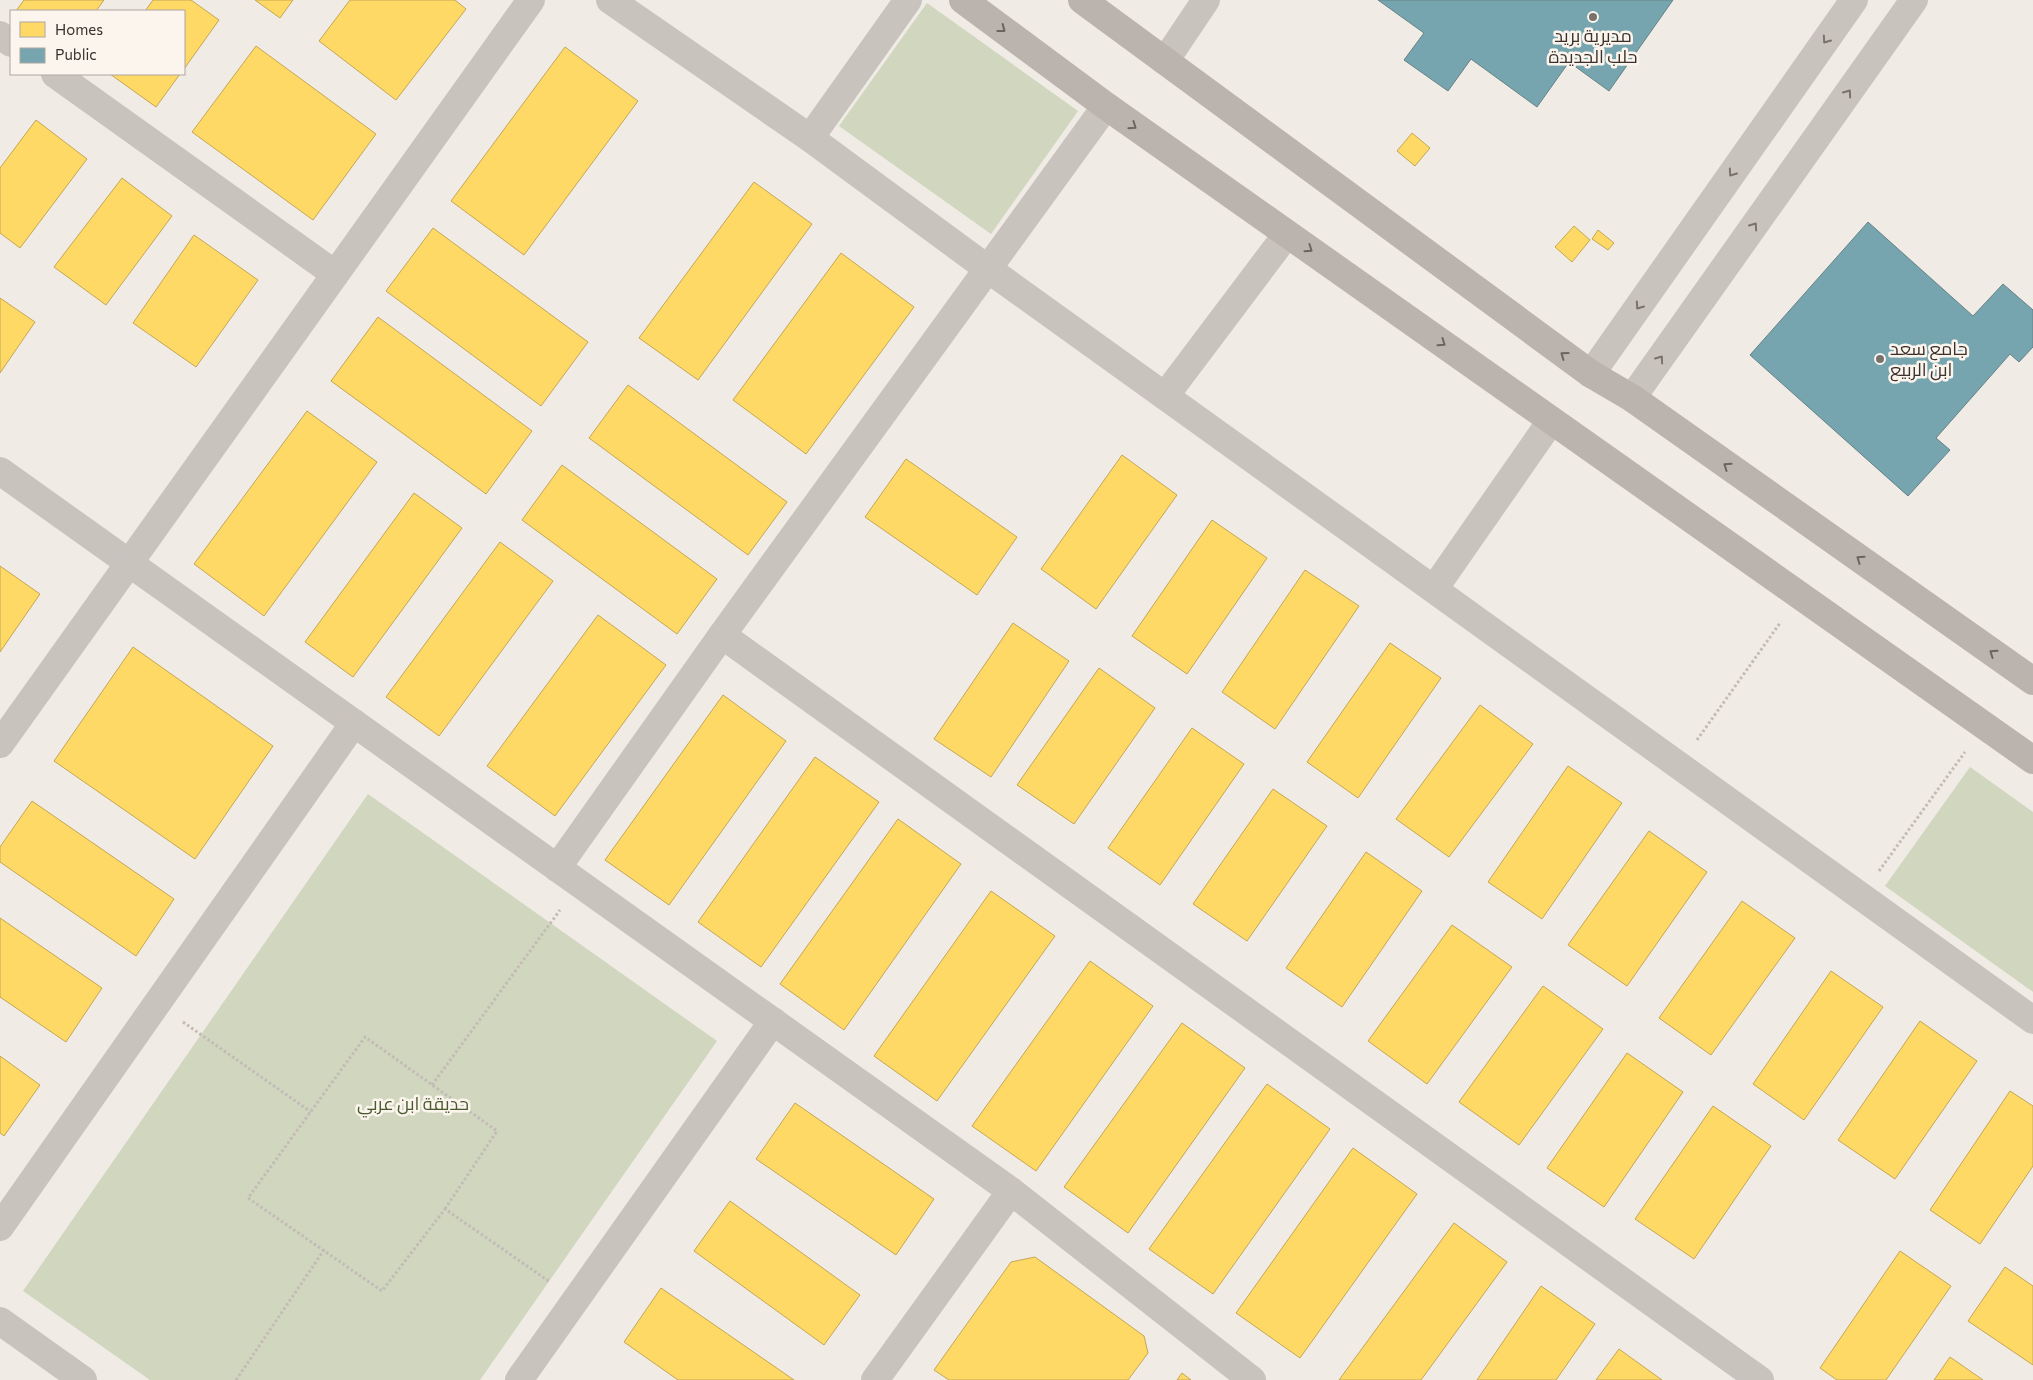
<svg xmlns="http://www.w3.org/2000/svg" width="2033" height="1380" font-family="Commissioner,Cairo,sans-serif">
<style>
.green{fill:#d1d6bf}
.homes{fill:#ffd966;stroke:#c4a654}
.public{fill:#76a5af;stroke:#648287}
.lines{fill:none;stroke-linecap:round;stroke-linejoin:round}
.path{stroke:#c2bbb6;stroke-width:3;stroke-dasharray:2.5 2.5;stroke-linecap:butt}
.street{stroke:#c9c3be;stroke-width:28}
.secondary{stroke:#bab3ae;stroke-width:28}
.oneway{stroke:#6e645f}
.oneway2{stroke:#7b726d}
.poi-dot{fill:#7a716c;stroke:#fbf5ee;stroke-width:2}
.labels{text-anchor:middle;stroke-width:5;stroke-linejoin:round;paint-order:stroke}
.poi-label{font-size:18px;fill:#3b302b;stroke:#fbf5ee}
.park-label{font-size:18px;fill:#4a5a2e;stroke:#fbf5ee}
</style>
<rect width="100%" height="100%" fill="#f0ebe5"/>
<!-- green -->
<g class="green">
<path d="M 927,3 L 1078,111 L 991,234 L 839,126 Z"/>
<path d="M 1970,767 L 2033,812 L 2033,992 L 1885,886 Z"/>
<path d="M 368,794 L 717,1041 L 480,1380 L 150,1380 L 23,1291 Z"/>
</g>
<!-- homes -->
<g class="homes">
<path d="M 24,0 L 104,0 L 96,11 L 16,11 Z"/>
<path d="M 153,0 L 191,0 L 219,20 L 184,69 L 184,11 L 145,11 Z"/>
<path d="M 255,0 L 293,0 L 280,18 Z"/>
<path d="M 350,0 L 455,0 L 466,9 L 396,100 L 319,41 Z"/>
<path d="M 256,46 L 376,134 L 313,220 L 192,132 Z"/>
<path d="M 565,47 L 638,101 L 524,255 L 451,201 Z"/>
<path d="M 110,74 L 180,74 L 156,107 Z"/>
<path d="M 36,120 L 87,159 L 20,248 L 0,233 L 0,168 Z"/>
<path d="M 1412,133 L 1430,148 L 1415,166 L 1397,151 Z"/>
<path d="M 122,178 L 172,216 L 106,305 L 54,267 Z"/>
<path d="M 754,182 L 812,224 L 698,380 L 639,338 Z"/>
<path d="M 1574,226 L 1590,240 L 1572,262 L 1555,247 Z"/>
<path d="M 433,228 L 588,342 L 541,406 L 386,291 Z"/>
<path d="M 1598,230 L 1614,243 L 1608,250 L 1592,239 Z"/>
<path d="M 194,235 L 258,280 L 196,367 L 133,323 Z"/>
<path d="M 841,253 L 914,307 L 806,454 L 733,400 Z"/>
<path d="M 0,298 L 35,322 L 0,373 Z"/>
<path d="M 378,317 L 532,431 L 486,494 L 331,381 Z"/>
<path d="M 628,385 L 787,502 L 748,555 L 589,438 Z"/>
<path d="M 307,411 L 377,462 L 264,616 L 194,564 Z"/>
<path d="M 1122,455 L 1177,495 L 1096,609 L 1041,569 Z"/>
<path d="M 906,459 L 1017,537 L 977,595 L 865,517 Z"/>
<path d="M 562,465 L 717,579 L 677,634 L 522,520 Z"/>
<path d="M 414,493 L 462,528 L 353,677 L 305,642 Z"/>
<path d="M 1212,520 L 1267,558 L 1187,674 L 1132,636 Z"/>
<path d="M 500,542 L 553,581 L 439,736 L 386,697 Z"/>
<path d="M 0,566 L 40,594 L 0,652 Z"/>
<path d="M 1305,570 L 1359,606 L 1275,729 L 1222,692 Z"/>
<path d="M 598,615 L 666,665 L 555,816 L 487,766 Z"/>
<path d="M 1013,623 L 1069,661 L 991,777 L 934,739 Z"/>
<path d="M 1390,643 L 1441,678 L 1358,798 L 1307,762 Z"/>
<path d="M 133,647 L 273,746 L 195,859 L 54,761 Z"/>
<path d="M 1099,668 L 1155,708 L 1074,824 L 1017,785 Z"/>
<path d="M 723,695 L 786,741 L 669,905 L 605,860 Z"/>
<path d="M 1480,705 L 1533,744 L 1449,857 L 1396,819 Z"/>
<path d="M 1192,728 L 1244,764 L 1160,885 L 1108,848 Z"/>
<path d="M 815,757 L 879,802 L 761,967 L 698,922 Z"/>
<path d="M 1568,766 L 1622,803 L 1542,919 L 1488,882 Z"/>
<path d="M 1273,789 L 1327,826 L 1247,941 L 1193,904 Z"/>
<path d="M 32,801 L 174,899 L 136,956 L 0,862 L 0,847 Z"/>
<path d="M 898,819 L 961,864 L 844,1030 L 780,984 Z"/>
<path d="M 1649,831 L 1707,872 L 1627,986 L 1568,945 Z"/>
<path d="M 1366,852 L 1422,891 L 1342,1007 L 1286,968 Z"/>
<path d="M 991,891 L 1055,936 L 937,1101 L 874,1056 Z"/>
<path d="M 1742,901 L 1795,938 L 1711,1055 L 1659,1018 Z"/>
<path d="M 0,918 L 102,988 L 66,1042 L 0,997 Z"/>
<path d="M 1452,925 L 1512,967 L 1427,1084 L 1368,1041 Z"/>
<path d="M 1090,961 L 1153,1006 L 1036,1171 L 972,1126 Z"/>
<path d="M 1831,971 L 1883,1007 L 1804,1120 L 1753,1084 Z"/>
<path d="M 1543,986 L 1603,1029 L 1519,1145 L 1459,1102 Z"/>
<path d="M 1920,1021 L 1977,1061 L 1895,1179 L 1838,1140 Z"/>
<path d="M 1182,1023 L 1245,1068 L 1128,1233 L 1064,1187 Z"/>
<path d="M 1627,1053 L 1683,1092 L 1604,1207 L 1547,1168 Z"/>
<path d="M 0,1056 L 40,1085 L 4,1136 L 0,1133 Z"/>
<path d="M 1267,1084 L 1330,1129 L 1213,1294 L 1149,1249 Z"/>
<path d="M 2010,1091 L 2033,1106 L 2033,1166 L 1980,1244 L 1930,1210 Z"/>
<path d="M 795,1103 L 934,1199 L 896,1255 L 756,1159 Z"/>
<path d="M 1713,1106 L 1771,1146 L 1694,1259 L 1635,1219 Z"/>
<path d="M 1353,1148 L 1417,1194 L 1300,1358 L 1236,1313 Z"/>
<path d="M 730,1201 L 860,1295 L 824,1345 L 694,1251 Z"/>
<path d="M 1454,1223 L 1507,1262 L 1421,1380 L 1339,1380 Z"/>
<path d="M 1900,1251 L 1951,1286 L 1886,1380 L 1837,1380 L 1820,1368 Z"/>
<path d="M 1035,1257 L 1144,1336 L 1148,1353 L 1128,1380 L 949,1380 L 934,1370 L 1011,1262 Z"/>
<path d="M 2005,1267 L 2033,1286 L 2033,1365 L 1968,1321 Z"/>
<path d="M 1541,1286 L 1595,1324 L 1556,1380 L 1477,1380 Z"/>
<path d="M 661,1288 L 794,1380 L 678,1380 L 624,1342 Z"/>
<path d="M 1619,1349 L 1662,1380 L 1596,1380 Z"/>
<path d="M 1950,1357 L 1983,1380 L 1934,1380 Z"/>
<path d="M 1182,1373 L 1191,1380 L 1177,1380 Z"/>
</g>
<!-- public -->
<g class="public">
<path d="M 1378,0 L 1673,0 L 1609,91 L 1569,62 L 1537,107 L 1471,59 L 1448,91 L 1404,60 L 1424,33 Z"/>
<path d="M 1868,222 L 1973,316 L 2003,284 L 2033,310 L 2033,347 L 2019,362 L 2010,354 L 1936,438 L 1950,450 L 1908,496 L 1750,355 Z"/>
</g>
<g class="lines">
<!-- path -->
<g class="path">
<path d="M 1697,740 L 1780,623"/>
<path d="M 1879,871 L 1965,752"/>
<path d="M 183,1022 L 311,1112"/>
<path d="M 432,1085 L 560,910"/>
<path d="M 445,1209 L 497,1131 L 365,1037 L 248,1198 L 382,1291 L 445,1209 L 550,1282"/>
<path d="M 236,1380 L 324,1250"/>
</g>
<!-- street -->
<g class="street">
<path d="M 610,0 L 810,138 L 988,269 L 2033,1020"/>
<path d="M 0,35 L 11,43"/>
<path d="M 1165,61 L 1206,0"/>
<path d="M 55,74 L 335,274"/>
<path d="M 810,138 L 908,0"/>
<path d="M 1591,374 L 1854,0"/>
<path d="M 1165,396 L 1287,234"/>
<path d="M 1632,398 L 1914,0"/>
<path d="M 0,471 L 1011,1191 L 1252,1380"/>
<path d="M 1434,589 L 1551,421"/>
<path d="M 722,635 L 1760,1380"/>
<path d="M 0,744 L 531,0"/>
<path d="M 557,868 L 722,635 L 1106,106"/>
<path d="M 0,1227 L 354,723"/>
<path d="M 0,1321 L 83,1380"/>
<path d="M 519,1380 L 773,1021"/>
<path d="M 875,1380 L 1011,1191"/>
</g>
<!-- secondary -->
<g class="secondary">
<path d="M 963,0 L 1106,106 L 2033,760"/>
<path d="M 1082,0 L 1591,374 L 1632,398 L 2033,681"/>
</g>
</g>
<!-- one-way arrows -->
<defs><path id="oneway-chevron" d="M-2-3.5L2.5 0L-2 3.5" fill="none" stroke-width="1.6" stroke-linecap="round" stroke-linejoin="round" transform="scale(1.25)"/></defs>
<g class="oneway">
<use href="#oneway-chevron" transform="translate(1002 29) rotate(37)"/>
<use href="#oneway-chevron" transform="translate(1133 126) rotate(35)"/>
<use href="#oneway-chevron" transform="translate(1309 249) rotate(35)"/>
<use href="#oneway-chevron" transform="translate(1442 343) rotate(35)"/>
<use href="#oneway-chevron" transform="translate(1564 355) rotate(-144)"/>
<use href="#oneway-chevron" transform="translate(1727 466) rotate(-145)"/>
<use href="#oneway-chevron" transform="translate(1860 559) rotate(-145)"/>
<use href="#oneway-chevron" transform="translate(1993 653) rotate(-145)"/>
</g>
<g class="oneway2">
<use href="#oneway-chevron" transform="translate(1826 40) rotate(125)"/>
<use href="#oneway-chevron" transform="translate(1848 93) rotate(-55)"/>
<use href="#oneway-chevron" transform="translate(1732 173) rotate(125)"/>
<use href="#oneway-chevron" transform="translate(1754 226) rotate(-55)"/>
<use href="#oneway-chevron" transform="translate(1639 306) rotate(125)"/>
<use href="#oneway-chevron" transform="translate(1660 359) rotate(-55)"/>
</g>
<!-- markers -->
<g class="poi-dot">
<circle cx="1593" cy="17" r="5"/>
<circle cx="1880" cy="359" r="5"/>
</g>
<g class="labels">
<!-- poi labels -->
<g class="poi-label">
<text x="1593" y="42">مديرية بريد<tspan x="1593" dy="21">حلب الجديدة</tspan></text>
<text x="1890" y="355" text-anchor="start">جامع سعد<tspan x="1890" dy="21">ابن الربيع</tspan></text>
</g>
<!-- park labels -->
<g class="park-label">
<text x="413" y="1110">حديقة ابن عربي</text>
</g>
</g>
<!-- legend -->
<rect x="10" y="10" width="175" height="65" fill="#fbf5ee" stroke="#aea6a0"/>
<rect x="20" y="22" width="25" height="15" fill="#ffd966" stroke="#aea6a0"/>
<text x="55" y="35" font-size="15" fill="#3b302b">Homes</text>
<rect x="20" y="48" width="25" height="15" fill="#76a5af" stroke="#aea6a0"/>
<text x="55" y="60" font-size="15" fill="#3b302b">Public</text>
</svg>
